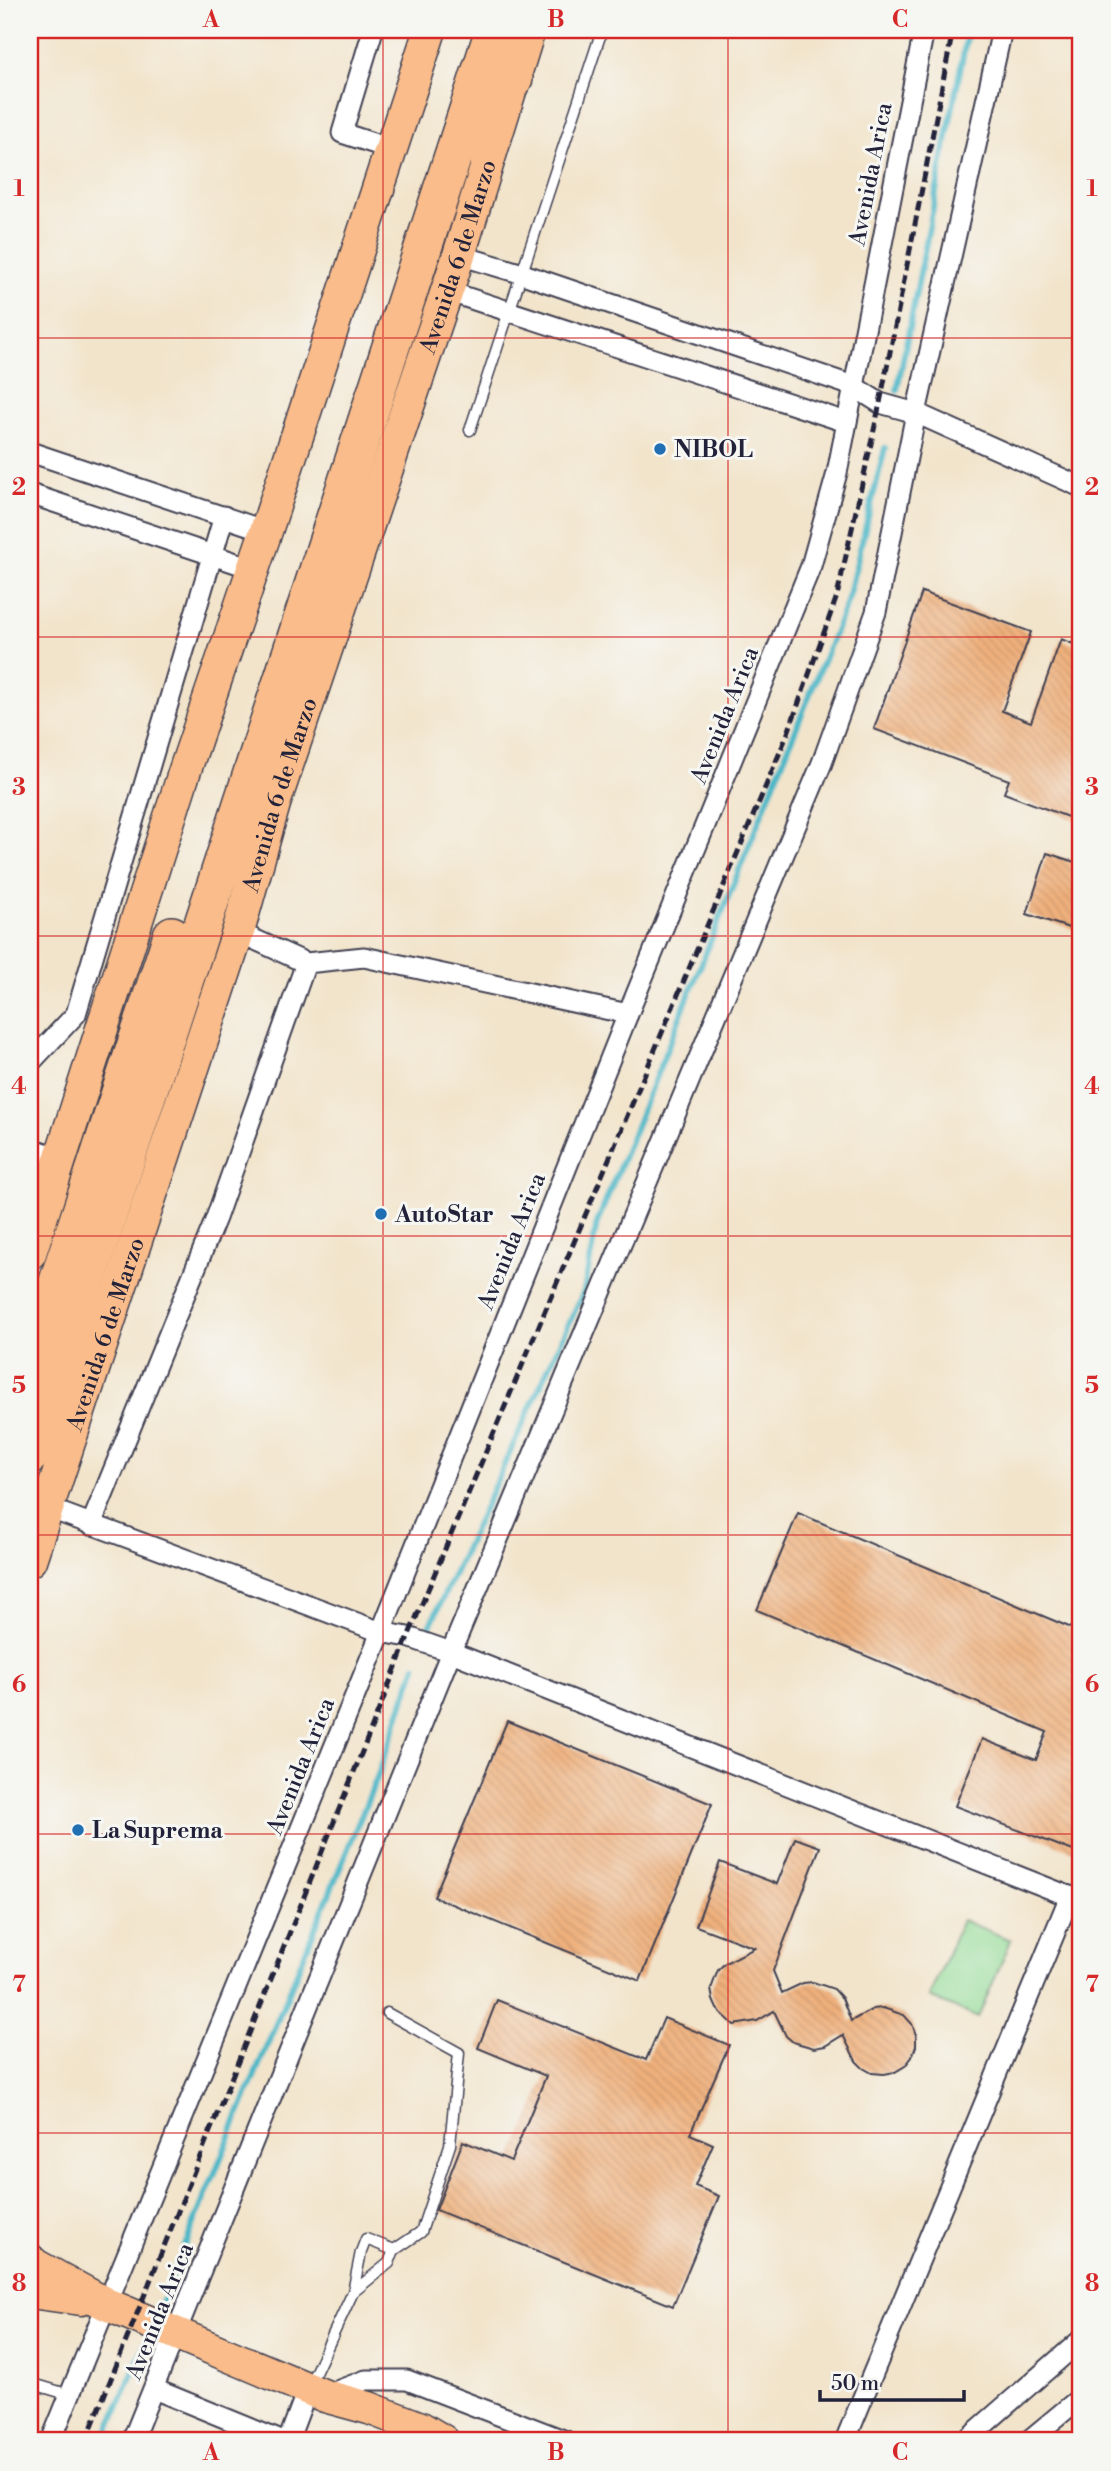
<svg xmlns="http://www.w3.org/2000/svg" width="1111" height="2471" font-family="'Libre Bodoni',serif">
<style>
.pitch{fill:#93db96;stroke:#5a7e68;stroke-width:2}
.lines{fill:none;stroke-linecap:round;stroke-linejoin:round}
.stream{stroke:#4cb7c8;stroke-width:6}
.building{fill:url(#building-back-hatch)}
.lane-casing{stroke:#413f51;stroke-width:13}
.street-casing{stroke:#413f51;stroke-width:23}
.primary-casing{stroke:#413f51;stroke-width:35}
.highway-casing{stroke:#413f51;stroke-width:40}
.lane{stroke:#fff;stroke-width:10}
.street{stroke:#fff;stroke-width:19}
.primary{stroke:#f9bc8a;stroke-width:32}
.highway{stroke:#f9bc8a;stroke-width:37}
.rail{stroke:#22223b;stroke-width:5;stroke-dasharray:10 5;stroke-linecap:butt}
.grid{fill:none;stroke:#d62828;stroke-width:2;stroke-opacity:0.55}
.poi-dot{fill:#1f6fb2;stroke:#f6f6f2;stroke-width:2.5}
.labels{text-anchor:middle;stroke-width:6;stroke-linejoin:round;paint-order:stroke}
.street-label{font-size:23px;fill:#22223b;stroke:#f6f6f2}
.poi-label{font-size:23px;font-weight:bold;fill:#22223b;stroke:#f6f6f2;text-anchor:start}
.neatline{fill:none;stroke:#d62828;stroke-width:2.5}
.grid-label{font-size:23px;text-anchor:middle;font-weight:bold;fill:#d62828}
</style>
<defs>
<pattern id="building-back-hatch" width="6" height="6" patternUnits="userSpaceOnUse" patternTransform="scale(1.75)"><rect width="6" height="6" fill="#efb07c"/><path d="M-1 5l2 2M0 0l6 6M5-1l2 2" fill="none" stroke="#cd976c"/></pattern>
</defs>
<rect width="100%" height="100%" fill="#f6f6f2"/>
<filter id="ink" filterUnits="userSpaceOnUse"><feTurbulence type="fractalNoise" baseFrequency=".0143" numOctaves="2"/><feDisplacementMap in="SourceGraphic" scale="14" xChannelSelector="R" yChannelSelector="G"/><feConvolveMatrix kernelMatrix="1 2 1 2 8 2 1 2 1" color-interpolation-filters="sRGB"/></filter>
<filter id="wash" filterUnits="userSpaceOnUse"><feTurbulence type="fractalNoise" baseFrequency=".00686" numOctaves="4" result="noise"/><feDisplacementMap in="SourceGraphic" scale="28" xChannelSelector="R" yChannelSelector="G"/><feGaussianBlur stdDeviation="1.57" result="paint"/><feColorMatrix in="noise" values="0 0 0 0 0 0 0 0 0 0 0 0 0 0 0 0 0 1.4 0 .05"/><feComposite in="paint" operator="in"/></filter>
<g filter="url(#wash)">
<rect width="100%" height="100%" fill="#f2e4cb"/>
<!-- pitch -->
<path class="pitch" d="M 962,1920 L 1011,1940 L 978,2018 L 929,1997 Z"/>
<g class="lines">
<!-- stream -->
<g class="stream">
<path d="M 897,390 L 968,30"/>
<path d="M 430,1626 L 584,1291 L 597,1223 L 847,602 L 885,448"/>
<path d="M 159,2309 L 378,1775 L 416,1666"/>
<path d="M 104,2441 L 146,2341"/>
</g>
</g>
<g id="blocks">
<!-- building -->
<g class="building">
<path d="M 922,592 L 1031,632 L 1002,711 L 1031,722 L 1061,639 L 1081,647 L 1081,822 L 1004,793 L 1009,780 L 874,729 Z"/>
<path d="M 1047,853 L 1081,864 L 1081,932 L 1027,914 Z"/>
<path d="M 798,1513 L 1081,1632 L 1081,1854 L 955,1806 L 982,1739 L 1036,1760 L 1047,1732 L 757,1610 Z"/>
<path d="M 507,1721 L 712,1804 L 640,1981 L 434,1897 Z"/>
<path d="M 795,1838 L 820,1847 L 773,1971 L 782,1993 L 803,1983 L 813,1982 L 834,1989 L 842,1998 L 851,2021 L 873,2009 L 883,2008 L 904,2015 L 912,2024 L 916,2035 L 916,2046 L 912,2057 L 905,2066 L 895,2072 L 884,2074 L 872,2073 L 863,2068 L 856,2061 L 843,2035 L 825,2046 L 814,2048 L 793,2042 L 786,2036 L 774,2011 L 757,2021 L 734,2025 L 717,2009 L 713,2000 L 711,1989 L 718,1970 L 725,1963 L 755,1948 L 696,1926 L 720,1862 L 777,1884 Z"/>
<path d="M 497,2000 L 646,2060 L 664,2018 L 729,2045 L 690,2134 L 713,2144 L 695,2186 L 719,2196 L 673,2306 L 436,2210 L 463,2141 L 511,2161 L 546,2076 L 478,2048 Z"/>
</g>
</g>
</g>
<g filter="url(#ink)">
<use href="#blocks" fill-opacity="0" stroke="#413f51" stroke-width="2"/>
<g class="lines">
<defs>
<g id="lane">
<path d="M 470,430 L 602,30"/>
<path d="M 387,2013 L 459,2053 L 450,2145 L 421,2232 L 394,2250"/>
<path d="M 366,2239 L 394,2250 L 389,2263 L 353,2292 L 361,2252 Z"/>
<path d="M 30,2383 L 70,2395"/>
<path d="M 309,2386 L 353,2292"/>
</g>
<g id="street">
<path d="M 373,30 L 342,133 L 391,149"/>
<path d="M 459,255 L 523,274 L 853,386 L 880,403 L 916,413 L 1081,487"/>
<path d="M 447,291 L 846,422"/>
<path d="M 30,452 L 266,531"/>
<path d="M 30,494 L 254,569"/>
<path d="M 238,932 L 306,963 L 364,957 L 628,1014"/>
<path d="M 30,1063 L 76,1014 L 224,516"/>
<path d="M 30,1148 L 61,1158"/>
<path d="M 48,1508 L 381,1632 L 408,1637 L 451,1652 L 1081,1901"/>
<path d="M 91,1525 L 216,1218 L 306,963"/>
<path d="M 154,2389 L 281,2441"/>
<path d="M 326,2395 L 366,2380 L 407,2380 L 566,2441"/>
<path d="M 51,2441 L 381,1632 L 628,1014 L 811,566 L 837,473 L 924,30"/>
<path d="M 132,2441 L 451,1652 L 822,763 L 876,612 L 916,413 L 1002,30"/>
<path d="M 288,2441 L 308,2388"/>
<path d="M 845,2441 L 1070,1896"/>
<path d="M 965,2441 L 1081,2340"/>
<path d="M 1028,2441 L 1081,2397"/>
</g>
<g id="primary">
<path d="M 30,1253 L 184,773 L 266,531 L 430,30"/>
<path id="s1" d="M 30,1560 L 238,932 L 274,804 L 459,255 L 529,30"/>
<path d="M 30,2260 L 35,2265 L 106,2304 L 325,2396 L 369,2408 L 421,2428 L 443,2441"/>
<path d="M 30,2292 L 81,2299"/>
</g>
<g id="highway">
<path d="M 468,145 L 514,78"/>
<path d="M 30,1366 L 172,935"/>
<path d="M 30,1455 L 494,30"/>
</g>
</defs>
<!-- lane casing -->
<use href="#lane" class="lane-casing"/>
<!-- street casing -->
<use href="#street" class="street-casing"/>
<!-- primary casing -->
<use href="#primary" class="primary-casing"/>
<!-- highway casing -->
<use href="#highway" class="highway-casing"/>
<!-- lane -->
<use href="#lane" class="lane"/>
<!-- street -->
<use href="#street" class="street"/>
<!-- primary -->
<use href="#primary" class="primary"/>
<!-- highway -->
<use href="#highway" class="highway"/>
<!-- rail -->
<path class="rail" d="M 86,2441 L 408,1637 L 788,733 L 837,596 L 880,403 L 953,30"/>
</g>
</g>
<!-- grid -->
<path class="grid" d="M 383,30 L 383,2441M 728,30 L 728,2441M 30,338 L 1081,338M 30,637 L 1081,637M 30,936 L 1081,936M 30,1236 L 1081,1236M 30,1535 L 1081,1535M 30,1834 L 1081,1834M 30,2133 L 1081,2133"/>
<!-- markers -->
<g class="poi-dot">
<circle cx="660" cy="449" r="7"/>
<circle cx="381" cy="1214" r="7"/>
<circle cx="78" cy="1830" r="7"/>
</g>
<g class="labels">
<!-- street labels -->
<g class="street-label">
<text transform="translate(870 174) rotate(-79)" y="8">Avenida Arica</text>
<text dy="8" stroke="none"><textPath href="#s1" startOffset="1372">Avenida 6 de Marzo</textPath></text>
<text transform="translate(724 715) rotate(-68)" y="8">Avenida Arica</text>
<text dy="8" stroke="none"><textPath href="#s1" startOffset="805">Avenida 6 de Marzo</textPath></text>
<text transform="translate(511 1241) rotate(-68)" y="8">Avenida Arica</text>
<text dy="8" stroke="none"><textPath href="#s1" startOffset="238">Avenida 6 de Marzo</textPath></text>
<text transform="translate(300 1766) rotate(-68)" y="8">Avenida Arica</text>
<text transform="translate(159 2311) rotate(-68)" y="8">Avenida Arica</text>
</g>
<!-- poi labels -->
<g class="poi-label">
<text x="674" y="457">NIBOL</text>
<text x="395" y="1222">AutoStar</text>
<text x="92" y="1838">La Suprema</text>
</g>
</g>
<!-- margin -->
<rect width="1111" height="2471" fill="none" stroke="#f6f6f2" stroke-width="77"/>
<!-- scale -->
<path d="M820 2390v10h144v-10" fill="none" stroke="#22223b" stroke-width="3.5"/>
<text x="831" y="2390" font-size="21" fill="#22223b" stroke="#f6f6f2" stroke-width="5" paint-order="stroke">50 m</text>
<rect x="38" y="38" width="1034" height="2394" class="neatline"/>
<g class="grid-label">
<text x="211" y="27">A</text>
<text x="556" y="27">B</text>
<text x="900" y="27">C</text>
<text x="19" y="196">1</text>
<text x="1092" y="196">1</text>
<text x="19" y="495">2</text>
<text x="1092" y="495">2</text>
<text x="19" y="795">3</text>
<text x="1092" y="795">3</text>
<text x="19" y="1094">4</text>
<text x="1092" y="1094">4</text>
<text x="19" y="1393">5</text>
<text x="1092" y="1393">5</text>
<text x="19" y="1692">6</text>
<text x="1092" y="1692">6</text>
<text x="19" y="1992">7</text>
<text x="1092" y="1992">7</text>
<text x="19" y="2291">8</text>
<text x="1092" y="2291">8</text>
<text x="211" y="2460">A</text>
<text x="556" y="2460">B</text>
<text x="900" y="2460">C</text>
</g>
</svg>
